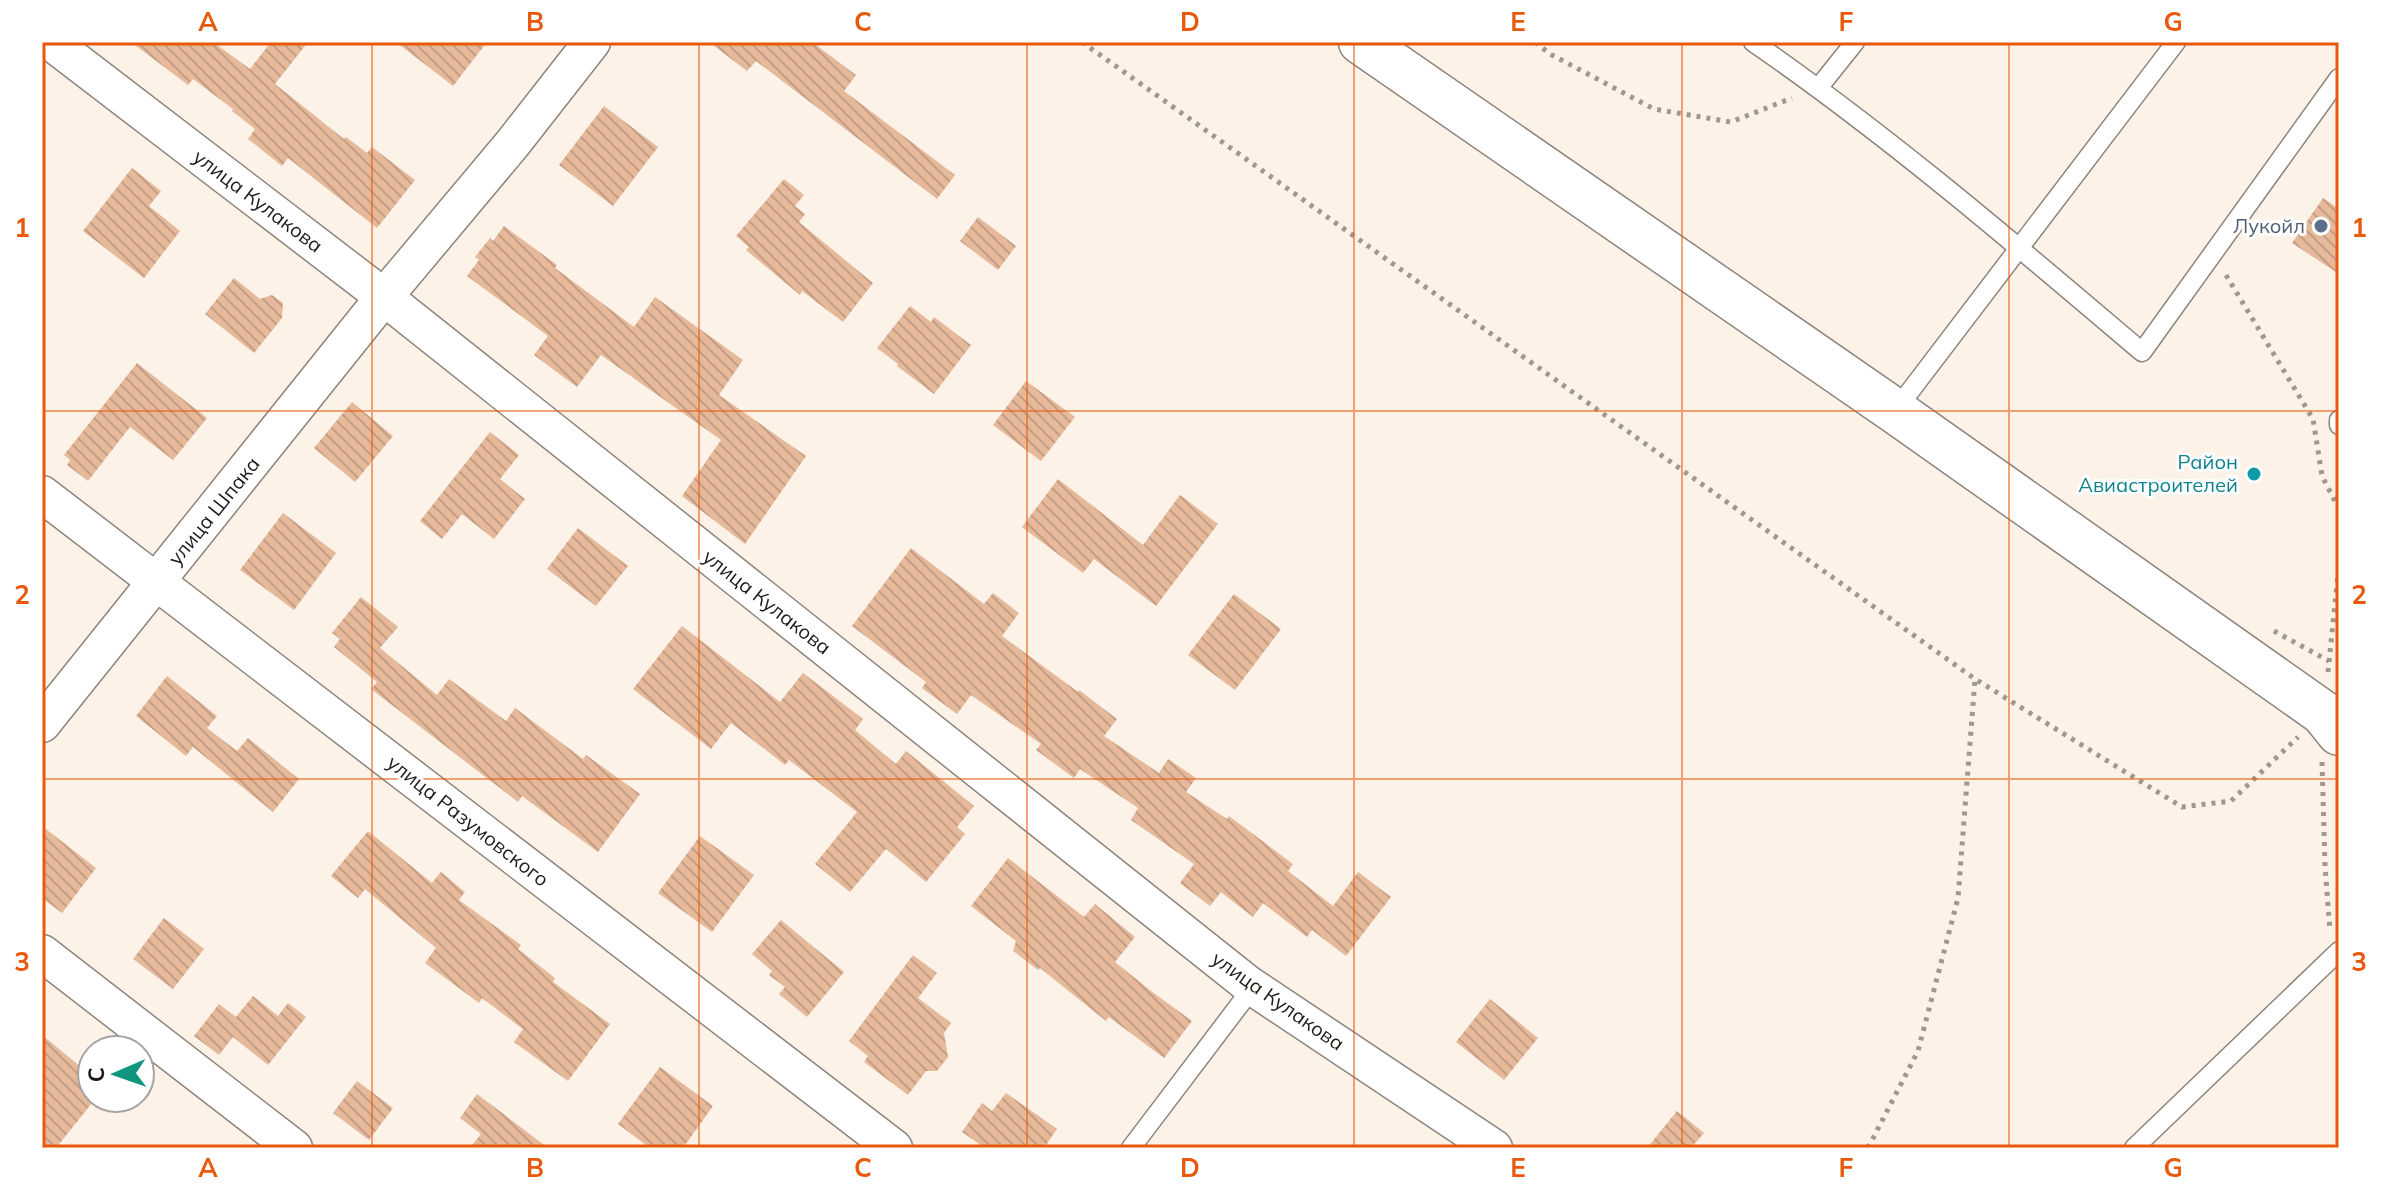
<svg xmlns="http://www.w3.org/2000/svg" width="2381" height="1190" font-family="Mulish,sans-serif">
<style>
.building{fill:url(#building-back-hatch)}
.lines{fill:none;stroke-linecap:round;stroke-linejoin:round}
.service-casing{stroke:#8e847b;stroke-width:21}
.minor-casing{stroke:#8e847b;stroke-width:39}
.tertiary-casing{stroke:#8e847b;stroke-width:47}
.path{stroke:#9f9790;stroke-width:5;stroke-dasharray:4 6;stroke-linecap:butt}
.service{stroke:#fff;stroke-width:18}
.minor{stroke:#fff;stroke-width:36}
.tertiary{stroke:#fff;stroke-width:44}
.grid{fill:none;stroke:#e8590c;stroke-width:2;stroke-opacity:0.55}
.service-dot{fill:#5c6f8a;stroke:#fff;stroke-width:3}
.culture-dot{fill:#0f9aa8;stroke:#fff;stroke-width:3}
.labels{text-anchor:middle;stroke-width:6;stroke-linejoin:round;paint-order:stroke}
.street-label{font-size:20px;fill:#1f1b17;stroke:#fff}
.service-label{font-size:20px;fill:#4e5e75;stroke:#fff;text-anchor:end}
.culture-label{font-size:20px;fill:#0d838f;stroke:#fff;text-anchor:end}
.neatline{fill:none;stroke:#e8590c;stroke-width:3}
.grid-label{font-size:26px;text-anchor:middle;font-weight:bold;fill:#e8590c}
</style>
<defs>
<pattern id="building-back-hatch" width="6" height="6" patternUnits="userSpaceOnUse" patternTransform="scale(2)"><rect width="6" height="6" fill="#e5b99a"/><path d="M-1 5l2 2M0 0l6 6M5-1l2 2" fill="none" stroke="#c49e84"/></pattern>
</defs>
<rect width="100%" height="100%" fill="#fdf2e8"/>
<!-- building -->
<g class="building">
<path d="M 131,42 L 213,42 L 250,69 L 271,42 L 308,42 L 275,84 L 344,139 L 346,137 L 367,153 L 372,147 L 415,180 L 377,228 L 288,158 L 282,166 L 248,139 L 255,129 L 232,111 L 233,109 L 193,79 L 188,85 Z"/>
<path d="M 396,42 L 487,42 L 453,86 Z"/>
<path d="M 709,42 L 812,42 L 856,75 L 844,91 L 955,175 L 937,199 L 756,61 L 747,71 Z"/>
<path d="M 604,106 L 658,147 L 613,206 L 559,165 Z"/>
<path d="M 132,168 L 161,191 L 149,206 L 180,231 L 144,278 L 83,231 Z"/>
<path d="M 784,179 L 804,195 L 795,206 L 805,214 L 799,222 L 873,283 L 843,322 L 802,291 L 800,295 L 746,250 L 749,247 L 736,236 Z"/>
<path d="M 2323,198 L 2339,209 L 2339,274 L 2292,243 Z"/>
<path d="M 978,217 L 1016,246 L 998,270 L 960,241 Z"/>
<path d="M 504,226 L 557,265 L 555,268 L 634,327 L 655,297 L 743,360 L 719,395 L 806,456 L 745,544 L 682,496 L 721,440 L 601,355 L 577,387 L 534,355 L 548,336 L 467,276 L 479,260 L 475,257 L 490,238 L 493,241 Z"/>
<path d="M 234,278 L 260,299 L 272,295 L 283,303 L 282,318 L 254,353 L 205,314 Z"/>
<path d="M 910,306 L 931,322 L 934,317 L 971,345 L 934,394 L 897,366 L 898,364 L 877,348 Z"/>
<path d="M 137,363 L 207,418 L 173,460 L 130,427 L 88,481 L 67,465 L 70,460 L 64,455 Z"/>
<path d="M 1026,381 L 1075,417 L 1041,461 L 993,425 Z"/>
<path d="M 352,402 L 393,436 L 355,482 L 314,448 Z"/>
<path d="M 490,432 L 519,455 L 500,479 L 525,499 L 494,539 L 462,514 L 442,539 L 420,521 Z"/>
<path d="M 1058,479 L 1143,545 L 1180,495 L 1218,524 L 1156,606 L 1094,559 L 1083,573 L 1022,527 Z"/>
<path d="M 283,513 L 336,553 L 294,610 L 240,570 Z"/>
<path d="M 578,528 L 628,566 L 596,606 L 547,569 Z"/>
<path d="M 911,548 L 984,604 L 993,593 L 1019,613 L 1002,636 L 1078,692 L 1079,690 L 1117,719 L 1104,736 L 1159,773 L 1168,759 L 1196,778 L 1186,792 L 1227,819 L 1229,816 L 1293,864 L 1288,871 L 1333,906 L 1358,872 L 1391,897 L 1346,956 L 1312,930 L 1307,937 L 1263,903 L 1253,917 L 1221,892 L 1210,906 L 1180,883 L 1194,864 L 1131,820 L 1138,808 L 1080,769 L 1074,778 L 1036,750 L 1041,744 L 971,695 L 957,714 L 922,688 L 926,682 L 852,626 Z"/>
<path d="M 1234,594 L 1281,629 L 1235,690 L 1188,655 Z"/>
<path d="M 361,597 L 398,627 L 380,648 L 437,695 L 449,679 L 506,721 L 515,708 L 583,759 L 586,755 L 640,794 L 598,852 L 522,796 L 518,802 L 371,689 L 377,682 L 334,647 L 340,639 L 332,633 Z"/>
<path d="M 682,626 L 780,702 L 803,673 L 863,719 L 855,730 L 896,764 L 906,751 L 974,806 L 957,827 L 965,834 L 926,882 L 886,849 L 850,892 L 815,864 L 857,812 L 789,760 L 785,765 L 731,723 L 711,749 L 633,689 Z"/>
<path d="M 167,676 L 217,716 L 207,728 L 237,751 L 248,738 L 299,779 L 273,812 L 193,747 L 186,756 L 136,716 Z"/>
<path d="M 42,826 L 96,868 L 62,913 L 42,898 Z"/>
<path d="M 368,831 L 432,883 L 441,872 L 465,892 L 459,900 L 521,945 L 518,949 L 555,978 L 553,982 L 610,1024 L 568,1081 L 514,1042 L 523,1029 L 482,998 L 479,1003 L 425,963 L 436,948 L 365,889 L 358,898 L 331,876 Z"/>
<path d="M 700,836 L 754,875 L 712,932 L 658,893 Z"/>
<path d="M 1008,858 L 1084,917 L 1095,904 L 1135,937 L 1115,962 L 1151,991 L 1192,1021 L 1164,1058 L 1109,1017 L 1106,1021 L 1040,968 L 1038,970 L 1013,951 L 1016,941 L 971,906 Z"/>
<path d="M 164,918 L 204,949 L 173,989 L 133,959 Z"/>
<path d="M 781,920 L 844,972 L 807,1017 L 779,994 L 785,987 L 769,975 L 772,971 L 752,954 Z"/>
<path d="M 913,955 L 937,973 L 918,998 L 951,1023 L 944,1033 L 948,1057 L 937,1071 L 926,1071 L 908,1095 L 864,1062 L 868,1056 L 849,1041 Z"/>
<path d="M 253,996 L 278,1016 L 288,1003 L 306,1017 L 268,1065 L 233,1037 L 219,1055 L 194,1036 L 219,1004 L 236,1017 Z"/>
<path d="M 1490,999 L 1538,1038 L 1504,1080 L 1456,1042 Z"/>
<path d="M 42,1035 L 92,1076 L 92,1103 L 56,1148 L 42,1148 Z"/>
<path d="M 660,1067 L 713,1106 L 683,1148 L 650,1148 L 618,1124 Z"/>
<path d="M 357,1081 L 393,1108 L 369,1140 L 333,1113 Z"/>
<path d="M 1006,1093 L 1057,1129 L 1044,1148 L 985,1148 L 962,1132 L 982,1103 L 992,1111 Z"/>
<path d="M 477,1094 L 548,1148 L 470,1148 L 481,1134 L 460,1118 Z"/>
<path d="M 1677,1111 L 1704,1133 L 1691,1148 L 1647,1148 Z"/>
</g>
<g class="lines">
<defs>
<g id="service">
<path d="M 1753,42 C 1889,136 2016,245 2142,352 L 2339,78"/>
<path d="M 1819,87 L 1855,42"/>
<path d="M 1895,411 L 2176,42"/>
<path d="M 2339,420 L 2339,425"/>
<path d="M 1131,1148 L 1250,991"/>
<path d="M 2134,1148 L 2339,951"/>
</g>
<g id="minor">
<path d="M 51,42 L 384,297 L 1248,984 L 1494,1148"/>
<path d="M 42,494 L 894,1148"/>
<path d="M 42,724 L 384,297 L 513,143 L 592,42"/>
<path d="M 42,953 L 294,1148"/>
</g>
<path id="tertiary" d="M 1361,42 L 1895,411 L 2323,713 L 2339,733"/>
</defs>
<!-- service casing -->
<use href="#service" class="service-casing"/>
<!-- minor casing -->
<use href="#minor" class="minor-casing"/>
<!-- tertiary casing -->
<use href="#tertiary" class="tertiary-casing"/>
<!-- path -->
<g class="path">
<path d="M 1082,42 L 1975,679 L 2182,807 L 2231,801 L 2298,737"/>
<path d="M 1535,42 L 1550,54 L 1654,109 L 1731,122 L 1792,98"/>
<path d="M 2226,275 L 2313,419 L 2322,476 L 2339,509"/>
<path d="M 2274,631 L 2329,661"/>
<path d="M 2328,672 L 2339,565"/>
<path d="M 2322,762 L 2325,866 L 2330,931"/>
<path d="M 1868,1148 L 1918,1051 L 1958,898 L 1975,679"/>
</g>
<!-- service -->
<use href="#service" class="service"/>
<!-- minor -->
<use href="#minor" class="minor"/>
<!-- tertiary -->
<use href="#tertiary" class="tertiary"/>
</g>
<!-- grid -->
<path class="grid" d="M 372,42 L 372,1148M 699,42 L 699,1148M 1027,42 L 1027,1148M 1354,42 L 1354,1148M 1682,42 L 1682,1148M 2009,42 L 2009,1148M 42,411 L 2339,411M 42,779 L 2339,779"/>
<!-- markers -->
<circle class="service-dot" cx="2321" cy="226" r="8"/>
<circle class="culture-dot" cx="2254" cy="474" r="8"/>
<g class="labels">
<!-- street labels -->
<g class="street-label">
<text transform="translate(258 201) rotate(37)" y="7">улица Кулакова</text>
<text transform="translate(214 511) rotate(-51)" y="7">улица Шпака</text>
<text transform="translate(767 602) rotate(38)" y="7">улица Кулакова</text>
<text transform="translate(468 821) rotate(38)" y="7">улица Разумовского</text>
<text transform="translate(1278 1001) rotate(35)" y="7">улица Кулакова</text>
</g>
<!-- service labels -->
<g class="service-label">
<text x="2305" y="233">Лукойл</text>
</g>
<!-- culture labels -->
<g class="culture-label">
<text x="2238" y="469">Район<tspan x="2238" dy="23">Авиастроителей</tspan></text>
</g>
</g>
<!-- border -->
<rect width="2381" height="1190" fill="none" stroke="#ffffff" stroke-width="88"/>
<!-- north arrow -->
<g transform="translate(116 1074) rotate(268)"><circle r="38" fill="#ffffff" stroke="#a5a4a2" stroke-width="2"/>
<path d="M0-6L14 30L0 20L-14 30Z" fill="#10957f"/>
<text y="-12" font-size="22" font-weight="bold" text-anchor="middle" fill="#1f1b17">С</text>
</g>
<rect x="44" y="44" width="2293" height="1102" class="neatline"/>
<g class="grid-label">
<text x="208" y="31">A</text>
<text x="535" y="31">B</text>
<text x="863" y="31">C</text>
<text x="1190" y="31">D</text>
<text x="1518" y="31">E</text>
<text x="1846" y="31">F</text>
<text x="2173" y="31">G</text>
<text x="22" y="237">1</text>
<text x="2359" y="237">1</text>
<text x="22" y="604">2</text>
<text x="2359" y="604">2</text>
<text x="22" y="971">3</text>
<text x="2359" y="971">3</text>
<text x="208" y="1177">A</text>
<text x="535" y="1177">B</text>
<text x="863" y="1177">C</text>
<text x="1190" y="1177">D</text>
<text x="1518" y="1177">E</text>
<text x="1846" y="1177">F</text>
<text x="2173" y="1177">G</text>
</g>
</svg>
